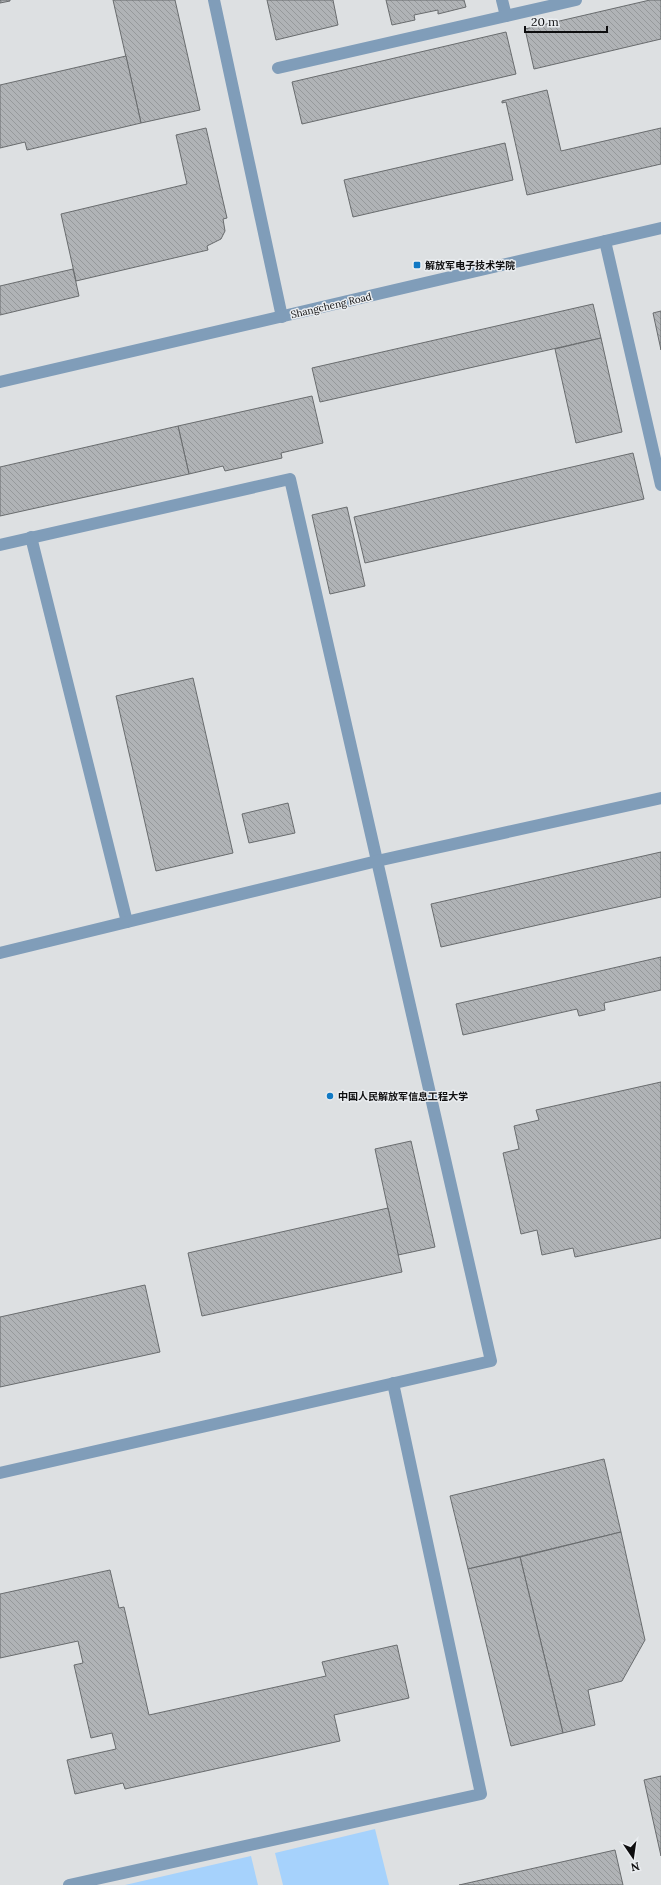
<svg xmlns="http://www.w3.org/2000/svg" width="661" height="1885" font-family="Lora,'Noto Sans SC',serif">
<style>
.green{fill:#a6d2fc}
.building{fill:url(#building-back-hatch);stroke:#696c6e}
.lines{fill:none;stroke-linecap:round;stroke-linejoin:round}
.service{stroke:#809db9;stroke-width:12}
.minor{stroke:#809db9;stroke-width:12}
.tertiary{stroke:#809db9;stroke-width:12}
.poi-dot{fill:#1179c4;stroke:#eaedf0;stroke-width:1.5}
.labels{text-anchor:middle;stroke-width:3;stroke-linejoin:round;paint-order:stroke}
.poi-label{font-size:10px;font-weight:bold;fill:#0e0e0f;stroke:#eaedf0;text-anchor:start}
.street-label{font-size:10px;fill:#0e0e0f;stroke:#eaedf0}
</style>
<defs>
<pattern id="building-back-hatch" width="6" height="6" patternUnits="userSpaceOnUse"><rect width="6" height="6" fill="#b0b3b6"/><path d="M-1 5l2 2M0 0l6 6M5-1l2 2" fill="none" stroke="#96999b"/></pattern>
</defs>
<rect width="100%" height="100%" fill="#dde0e2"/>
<!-- green -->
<g class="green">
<path d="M 375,1829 L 389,1885 L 283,1885 L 275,1853 Z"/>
<path d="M 251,1856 L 258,1885 L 125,1885 Z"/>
</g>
<!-- building -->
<g class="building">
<path d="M 0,0 L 10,0 L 10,1 L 0,3 Z"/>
<path d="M 113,0 L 175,0 L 200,110 L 141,123 Z"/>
<path d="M 267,0 L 333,0 L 338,25 L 276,40 Z"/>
<path d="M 386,0 L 464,0 L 466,7 L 438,14 L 438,10 L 414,15 L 415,20 L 392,25 Z"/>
<path d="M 650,0 L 661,0 L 661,39 L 534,69 L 525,29 Z"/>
<path d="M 506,32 L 516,74 L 302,124 L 292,82 Z"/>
<path d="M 126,56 L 141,123 L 27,150 L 25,142 L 0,148 L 0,85 Z"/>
<path d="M 547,90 L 561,151 L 661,128 L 661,164 L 527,195 L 506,102 L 502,103 L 502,101 Z"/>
<path d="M 206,128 L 227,218 L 223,219 L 225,231 L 221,239 L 207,246 L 208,250 L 76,281 L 61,214 L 187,184 L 176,135 Z"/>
<path d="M 505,143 L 513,180 L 353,217 L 344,180 Z"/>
<path d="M 73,269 L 79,296 L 0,315 L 0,286 Z"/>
<path d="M 593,304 L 601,338 L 320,402 L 312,368 Z"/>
<path d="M 661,311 L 661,350 L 653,313 Z"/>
<path d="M 601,338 L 622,432 L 576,443 L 555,349 Z"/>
<path d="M 312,396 L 323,443 L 281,453 L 282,458 L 225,471 L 223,466 L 189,474 L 178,426 Z"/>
<path d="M 178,426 L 189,474 L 0,516 L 0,467 Z"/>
<path d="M 633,453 L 644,499 L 365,563 L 354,517 Z"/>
<path d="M 347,507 L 365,586 L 330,594 L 312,515 Z"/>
<path d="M 193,678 L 233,853 L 156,871 L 116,696 Z"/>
<path d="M 288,803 L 295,833 L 249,843 L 242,814 Z"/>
<path d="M 661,852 L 661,897 L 441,947 L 431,904 Z"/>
<path d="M 661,957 L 661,990 L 604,1003 L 605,1010 L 579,1016 L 577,1009 L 463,1035 L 456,1004 Z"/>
<path d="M 661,1082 L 661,1238 L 575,1257 L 573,1248 L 542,1255 L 537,1230 L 521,1234 L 503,1153 L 519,1149 L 514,1126 L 539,1120 L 536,1110 Z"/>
<path d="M 411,1141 L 435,1247 L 398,1255 L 375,1149 Z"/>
<path d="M 388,1208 L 402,1272 L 202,1316 L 188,1253 Z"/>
<path d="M 145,1285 L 160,1352 L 0,1387 L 0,1317 Z"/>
<path d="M 604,1459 L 621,1532 L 468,1569 L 450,1496 Z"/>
<path d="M 621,1532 L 645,1640 L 622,1681 L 588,1690 L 595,1725 L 563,1733 L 520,1557 Z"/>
<path d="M 520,1557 L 563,1733 L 511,1746 L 468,1569 Z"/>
<path d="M 110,1570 L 119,1608 L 124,1607 L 149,1715 L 326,1676 L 322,1662 L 397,1645 L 409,1698 L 334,1715 L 340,1741 L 125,1789 L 123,1783 L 75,1794 L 67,1760 L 116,1749 L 112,1733 L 91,1738 L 74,1665 L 83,1663 L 78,1641 L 0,1658 L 0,1594 Z"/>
<path d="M 661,1776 L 661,1856 L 644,1780 Z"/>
<path d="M 615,1850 L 623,1885 L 459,1885 Z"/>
</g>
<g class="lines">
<!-- service -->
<g class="service">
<path d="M 502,0 L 506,16"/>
<path d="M 278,68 L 576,0"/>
<path d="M 605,241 L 661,485"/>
<path d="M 31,537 L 127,922"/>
<path d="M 0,545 L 290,479 L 491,1361 L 0,1473"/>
<path d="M 0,953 L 377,861 L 661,798"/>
<path d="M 69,1885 L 481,1794 L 393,1383"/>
</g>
<!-- minor -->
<path class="minor" d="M 214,0 L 282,317"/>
<!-- tertiary -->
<path class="tertiary" d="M 0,382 L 661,228"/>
</g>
<!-- markers -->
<g class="poi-dot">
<rect x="413" y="261" width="8" height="8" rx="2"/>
<circle cx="330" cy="1096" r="4"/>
</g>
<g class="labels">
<!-- poi labels -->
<g class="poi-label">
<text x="425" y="269">解放军电子技术学院</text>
<text x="338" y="1100">中国人民解放军信息工程大学</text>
</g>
<!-- street labels -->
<g class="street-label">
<text transform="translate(331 305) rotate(-13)" y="4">Shangcheng Road</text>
</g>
</g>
<!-- north arrow -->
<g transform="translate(633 1857) rotate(167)" stroke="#eaedf0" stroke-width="3" paint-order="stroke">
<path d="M0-3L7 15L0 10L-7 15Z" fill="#0e0e0f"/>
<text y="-6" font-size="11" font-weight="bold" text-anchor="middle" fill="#0e0e0f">N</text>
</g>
<!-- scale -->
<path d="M525 26v6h82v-6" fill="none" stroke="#0e0e0f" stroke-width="2"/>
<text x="531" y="26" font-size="12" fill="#0e0e0f" stroke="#eaedf0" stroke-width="3" paint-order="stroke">20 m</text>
</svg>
